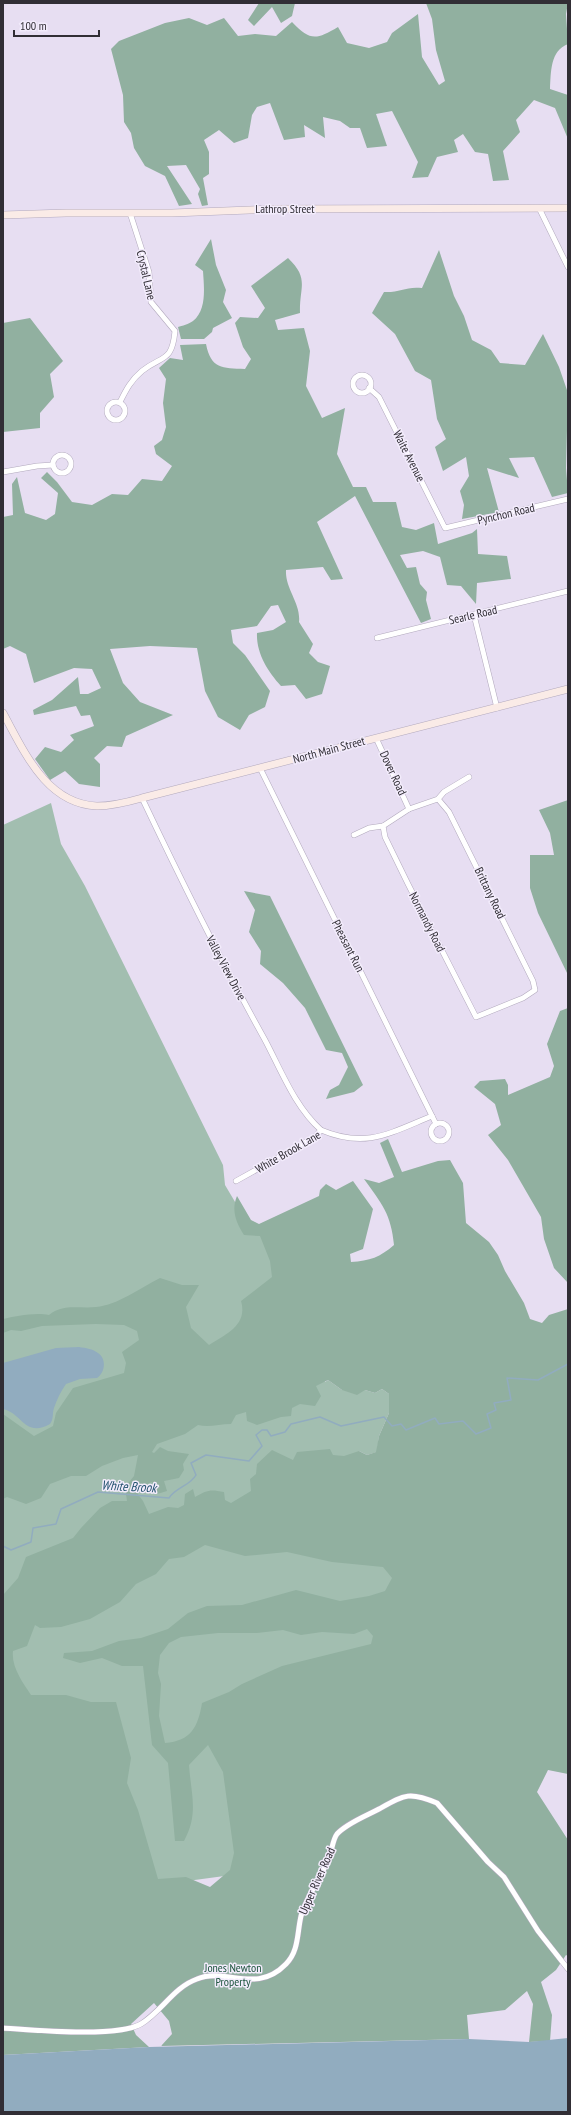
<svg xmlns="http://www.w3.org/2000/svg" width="571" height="2115" font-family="'PT Sans Narrow',sans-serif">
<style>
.green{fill:#a2beb0}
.forest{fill:#91b0a0;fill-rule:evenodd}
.water{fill:#91acbf}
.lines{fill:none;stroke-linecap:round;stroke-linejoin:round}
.stream{stroke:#91acbf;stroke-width:1.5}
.street-casing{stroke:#b2a9bd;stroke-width:6}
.secondary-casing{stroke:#b2a9bd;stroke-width:8}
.street{stroke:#fff;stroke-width:5}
.secondary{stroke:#faebe7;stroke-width:7}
.labels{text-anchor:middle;stroke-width:3;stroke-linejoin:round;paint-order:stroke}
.street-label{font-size:12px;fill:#312e35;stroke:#f3ecfc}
.park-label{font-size:12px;fill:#1b533c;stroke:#f3ecfc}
.water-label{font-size:13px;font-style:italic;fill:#23526f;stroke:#f3ecfc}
</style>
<rect width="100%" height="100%" fill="#e7def2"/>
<!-- green -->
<path class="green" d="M 51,803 L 61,844 L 85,886 L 223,1165 L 225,1185 L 244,1217 L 261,1235 L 325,1382 L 328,1380 L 342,1390 L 365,1390 L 375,1393 L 382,1389 L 389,1394 L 389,1413 L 379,1436 L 377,1452 L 367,1455 L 359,1451 L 419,1598 L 261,1871 L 150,1886 L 15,1696 L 3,1672 L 3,825 Z"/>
<!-- forest -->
<g class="forest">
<path d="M 259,3 L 295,3 L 292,16 L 281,23 L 272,7 L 254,26 L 248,20 Z"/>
<path d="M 426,3 L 568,3 L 566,14 L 568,44 C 550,51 551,72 550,89 L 568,95 L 568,139 L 555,108 L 534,100 L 516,120 L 520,132 L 503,151 L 509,180 L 493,181 L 488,154 L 475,152 L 463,134 L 454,140 L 458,152 L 437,157 L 428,177 L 412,178 L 418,162 L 392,111 L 376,114 L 387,146 L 367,148 L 360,128 L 350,128 L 340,121 L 323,117 L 325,138 L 304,125 L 305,137 L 284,140 L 270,103 L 257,107 L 252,115 L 248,138 L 234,143 L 219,130 L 204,140 L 209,152 L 209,174 L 203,178 L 208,205 L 202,206 L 198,194 L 200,189 L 186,165 L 167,166 L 192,204 L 179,206 L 165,176 L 145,166 L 134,148 L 131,133 L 124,122 L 123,95 L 111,49 L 119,41 L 165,23 L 189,18 L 207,25 L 224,18 L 238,36 L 255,34 L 276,36 L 292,22 C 310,41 316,40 338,27 L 347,43 L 369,48 L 387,42 L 392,33 L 418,14 L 422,57 L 439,85 L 445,81 L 436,50 L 432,19 Z"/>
<path d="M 211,239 L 216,265 L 226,290 L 223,302 L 232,318 L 213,328 L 212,332 L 204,339 L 181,339 L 178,327 C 182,326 189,324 193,321 C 207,310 204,287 203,271 L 195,265 Z"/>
<path d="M 439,250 L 454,296 L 464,316 L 472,340 L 491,350 L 500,363 L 525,365 L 543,334 L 559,367 L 568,393 L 566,468 L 568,493 L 552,497 L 534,457 L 509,458 L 519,478 L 487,468 L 499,512 L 462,519 L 464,505 L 460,491 L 469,476 L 466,457 L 443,471 L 435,447 L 446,439 L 437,419 L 431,380 L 415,371 L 395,334 L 372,313 L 384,292 C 399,293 406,286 422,288 Z"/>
<path d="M 288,258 C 310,279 299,287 300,313 L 275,320 L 278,330 L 304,328 L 310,351 L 306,386 L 322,418 L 345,408 L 337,454 L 353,487 L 366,487 L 373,502 L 396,502 L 402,527 L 416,530 L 434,523 L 438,544 L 472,533 L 477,529 L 478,554 L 507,556 L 511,579 L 477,583 L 476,604 L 461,586 L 447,585 L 440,557 L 423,551 L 400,555 L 407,568 L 416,567 L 420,584 L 427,592 L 426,600 L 431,619 L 421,623 L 355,496 L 317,522 L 343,579 L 331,580 L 323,567 L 286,570 C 285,589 301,603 299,622 L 313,644 L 309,653 L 318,662 L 330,666 L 322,694 L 306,699 L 295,685 L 281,686 C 268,672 256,653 257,633 L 273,630 L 286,622 L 278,605 L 271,606 L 257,626 L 231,630 L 233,643 L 245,655 L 270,691 L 265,707 L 249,715 L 240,730 L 218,717 L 205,691 L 197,648 L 150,646 L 110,649 L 123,683 L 140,702 L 173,715 L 126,736 L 122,747 L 107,746 L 94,758 L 100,764 L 100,787 L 79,784 L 65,771 L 50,780 L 35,759 L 45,747 L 61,752 L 74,740 L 70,735 L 94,726 L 90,715 L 81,716 L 76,706 L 34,715 L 33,710 L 52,700 L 78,677 L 80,694 L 88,694 L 101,688 L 92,669 L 74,668 L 34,683 L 26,654 L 10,646 L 3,649 L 3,517 L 13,515 L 12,484 L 17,477 L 25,513 L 46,520 L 55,514 L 58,493 L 41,478 L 47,472 L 57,482 L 72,502 L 92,505 L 112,494 L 128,495 L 142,479 L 162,481 L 172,466 L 156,454 L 154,446 L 162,440 L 166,427 L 163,403 L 166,379 L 159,368 L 170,358 L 183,360 L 180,345 L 206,344 C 211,369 222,368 245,369 L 251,359 L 243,347 L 235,323 L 240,317 L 258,318 L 265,308 L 251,286 Z"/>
<path d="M 30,318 L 63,361 L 50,374 L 54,397 L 40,413 L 40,428 L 3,432 L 3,323 Z"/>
<path d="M 568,800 L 568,975 L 538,913 L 530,888 L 530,855 L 554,855 L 550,833 L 539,810 Z"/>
<path d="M 244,891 L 270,896 L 363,1085 L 354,1092 L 326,1099 L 330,1090 L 339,1085 L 348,1067 L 342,1053 L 326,1050 L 305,1008 L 283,983 L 260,964 L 261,951 L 249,932 L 255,910 Z"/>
<path d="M 568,1008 L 568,1283 L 554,1268 L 544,1239 L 541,1217 L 508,1160 L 488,1135 L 501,1125 L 495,1104 L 474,1087 L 480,1081 L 505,1079 L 508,1085 L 508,1095 L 550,1077 L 554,1066 L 547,1044 L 560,1011 Z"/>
<path d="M 388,1139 L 402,1172 L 438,1161 L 450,1160 L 463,1183 L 466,1223 L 489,1242 L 498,1255 L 505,1271 L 524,1303 L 530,1319 L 542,1323 L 549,1315 L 568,1309 L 568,1774 L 548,1770 L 537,1792 L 568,1840 L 568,1956 L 566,1955 L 556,1970 L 541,1982 L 552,2015 L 550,2041 L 529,2042 L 533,2004 L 527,1991 L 505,2010 L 467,2015 L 469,2039 L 161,2046 L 172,2034 L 169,2021 L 154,2003 L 131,2024 L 136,2035 L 149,2047 L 3,2055 L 3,1595 L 18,1578 L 26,1557 L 73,1538 L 81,1528 L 100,1508 L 112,1501 L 127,1501 L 125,1487 L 134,1476 L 138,1455 L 123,1458 L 102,1466 L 86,1476 L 71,1476 L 50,1484 L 41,1498 L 26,1504 L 7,1497 L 3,1499 L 3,1414 L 34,1436 L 53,1426 L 56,1413 L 73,1388 L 124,1373 L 126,1363 L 122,1352 L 139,1340 L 137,1331 L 124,1325 L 96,1324 L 42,1326 L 21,1331 L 11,1330 L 3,1333 L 3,1319 C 15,1316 36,1312 49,1315 C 63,1303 79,1309 96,1307 C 118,1305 140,1288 160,1278 L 182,1285 L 199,1285 L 186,1307 L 191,1328 L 209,1345 C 226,1334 248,1325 241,1301 L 272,1277 L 270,1261 L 260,1236 L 244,1235 C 236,1223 231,1210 237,1196 L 251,1220 L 259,1224 L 319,1196 L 320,1190 L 326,1184 L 336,1190 L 353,1181 L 373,1209 L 363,1249 L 350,1254 L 351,1262 C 370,1261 380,1257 394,1245 C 391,1214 382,1204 364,1179 L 379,1183 L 394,1177 L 380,1143 ZM 328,1380 L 342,1390 L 357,1395 L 365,1390 L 375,1393 L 382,1389 L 389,1394 L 389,1413 L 379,1436 L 376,1452 L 367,1455 L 359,1451 L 344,1456 L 333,1455 L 330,1449 L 297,1452 L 293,1460 L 272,1450 L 257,1464 L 256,1474 L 250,1479 L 251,1491 L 231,1503 L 225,1500 L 224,1492 C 210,1489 207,1490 195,1497 L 193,1489 L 185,1494 L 184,1505 L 178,1508 L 168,1507 L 149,1514 L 143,1501 L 137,1493 L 147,1484 L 152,1482 L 157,1494 L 167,1491 L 164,1481 L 179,1478 L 184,1470 L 183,1464 L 189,1454 L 168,1451 L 160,1447 L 154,1453 L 152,1452 L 157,1444 L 185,1434 L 198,1425 C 209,1428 219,1424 231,1424 L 236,1415 L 246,1412 L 247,1421 L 257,1425 L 281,1417 L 291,1416 L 292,1408 L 300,1404 L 315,1406 L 321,1396 L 316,1386 ZM 205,1545 L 245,1556 L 287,1552 L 332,1562 L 383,1567 L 392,1578 L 385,1591 L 369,1596 L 340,1601 L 296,1590 L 242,1605 L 207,1606 L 188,1613 L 168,1629 L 141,1638 L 119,1641 L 92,1651 L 64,1653 L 63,1658 L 80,1663 L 102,1658 L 122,1666 L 143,1666 L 152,1745 L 168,1763 L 175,1841 L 184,1841 C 199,1813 191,1795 189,1765 L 208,1745 L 223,1772 L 234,1853 L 230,1870 L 210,1887 L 186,1877 L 158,1879 L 138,1810 L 127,1783 L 131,1758 L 116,1702 L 91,1702 L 66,1695 L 31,1695 C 23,1683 11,1667 13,1651 L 27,1646 L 35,1625 L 40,1628 L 61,1627 L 90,1619 L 120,1602 L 136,1584 L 156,1574 L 169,1559 L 184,1557 ZM 367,1629 L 373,1636 L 371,1644 L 282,1666 L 242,1684 L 229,1692 L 202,1703 C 198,1727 191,1741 165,1743 L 159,1716 L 161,1684 L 158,1673 L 160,1655 L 169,1643 L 181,1637 L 218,1633 L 257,1633 L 283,1630 L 301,1635 L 322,1632 L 354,1634 Z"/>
</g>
<!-- water -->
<g class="water">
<path d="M 79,1347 C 86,1348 93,1349 98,1353 C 107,1359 105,1373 97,1378 L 80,1379 L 66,1384 C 61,1391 57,1399 54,1408 C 52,1414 54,1419 50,1424 C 25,1438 22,1413 3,1409 L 3,1363 L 56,1348 Z"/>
<path d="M 568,2038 L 568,2112 L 3,2112 L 3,2055 L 149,2047 L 469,2039 L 529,2042 Z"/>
</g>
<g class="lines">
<!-- stream -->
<path class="stream" d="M 3,1546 L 11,1550 L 31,1542 L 33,1528 L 56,1524 L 61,1509 L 98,1492 L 169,1498 C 176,1487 190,1486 196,1475 L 191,1463 L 206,1455 L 249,1461 L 262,1446 L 256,1435 L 262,1430 L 267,1430 L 271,1436 L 285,1432 L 291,1424 L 320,1417 L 341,1426 L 384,1417 L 392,1426 L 401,1424 L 406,1430 L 435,1418 L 439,1424 L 463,1421 L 476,1434 L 491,1428 L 487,1414 L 496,1410 L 494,1403 L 511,1400 L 507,1378 L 538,1380 L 568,1364"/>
<defs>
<g id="street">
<path d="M 539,208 L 568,267"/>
<circle cx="362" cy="384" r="9"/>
<path d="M 369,388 L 379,397 L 445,528 L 568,499"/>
<circle cx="116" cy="411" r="9"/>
<path d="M 120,402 C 126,390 131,380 142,371 C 162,355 172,363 175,331 L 151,302 L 149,272 L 130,213"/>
<circle cx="62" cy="464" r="9"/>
<path d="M 3,472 L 37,466 L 53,465"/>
<path d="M 474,615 L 497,708"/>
<path d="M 377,638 L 568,591"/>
<path d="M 376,738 L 409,809"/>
<path d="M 260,768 L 436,1124"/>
<path d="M 142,798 C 181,880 221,961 265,1040 C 281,1070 295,1107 321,1130"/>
<path d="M 383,826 L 385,837 L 408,884 L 476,1017 L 523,998 L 535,990 L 533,981 L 449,812 L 438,799"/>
<path d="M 354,835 L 369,828 L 383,826 L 409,809 L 438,799 L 444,792 L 469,777"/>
<circle cx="440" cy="1132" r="9"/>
<path d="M 236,1181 L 315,1137 L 321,1130 C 366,1149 390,1133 432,1116"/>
<path d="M 3,2028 C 33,2030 116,2038 141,2024 C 161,2012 174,1987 197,1979 C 226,1967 256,1995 286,1964 C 299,1951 297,1933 301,1916 C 307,1894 322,1878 329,1857 C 332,1850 333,1839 337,1834 C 347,1823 366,1816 379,1809 C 404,1795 409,1791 437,1803 L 488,1862 L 504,1877 L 538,1931 L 568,1969"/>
</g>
<g id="secondary">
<path d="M 3,215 L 66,213 L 172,213 L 273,209 L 568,208"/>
<path d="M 3,713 C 24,751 46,804 97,806 C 112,806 128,802 142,798 L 568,689"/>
</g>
</defs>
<!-- street casing -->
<use href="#street" class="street-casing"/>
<!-- secondary casing -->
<use href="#secondary" class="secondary-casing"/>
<!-- street -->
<use href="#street" class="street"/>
<!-- secondary -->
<use href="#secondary" class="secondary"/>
</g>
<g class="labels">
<!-- street labels -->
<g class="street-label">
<text x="285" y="213">Lathrop Street</text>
<text transform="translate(146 275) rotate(77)" y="4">Crystal Lane</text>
<text transform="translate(409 456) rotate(63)" y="4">Waite Avenue</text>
<text transform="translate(506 514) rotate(-13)" y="4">Pynchon Road</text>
<text transform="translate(473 615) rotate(-13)" y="4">Searle Road</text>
<text transform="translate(329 750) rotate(-15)" y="4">North Main Street</text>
<text transform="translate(393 773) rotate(65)" y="4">Dover Road</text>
<text transform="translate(490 893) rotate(64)" y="4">Brittany Road</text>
<text transform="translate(427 922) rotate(63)" y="4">Normandy Road</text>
<text transform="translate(348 946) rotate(63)" y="4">Pheasant Run</text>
<text transform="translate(226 968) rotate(62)" y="4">Valley View Drive</text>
<text transform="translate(288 1152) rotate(-30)" y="4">White Brook Lane</text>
<text transform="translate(317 1881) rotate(-66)" y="4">Upper River Road</text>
</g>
<!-- park labels -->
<g class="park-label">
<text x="233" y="1972">Jones Newton<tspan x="233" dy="14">Property</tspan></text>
</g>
<!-- water labels -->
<g class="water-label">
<text transform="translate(129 1486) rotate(3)" y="5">White Brook</text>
</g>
</g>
<!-- border -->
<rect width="571" height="2115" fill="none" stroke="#312e35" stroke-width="8"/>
<!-- scale -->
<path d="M14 30v6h85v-6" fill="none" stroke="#312e35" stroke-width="2"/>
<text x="20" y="30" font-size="12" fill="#312e35" stroke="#f3ecfc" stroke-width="3" paint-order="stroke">100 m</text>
</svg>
